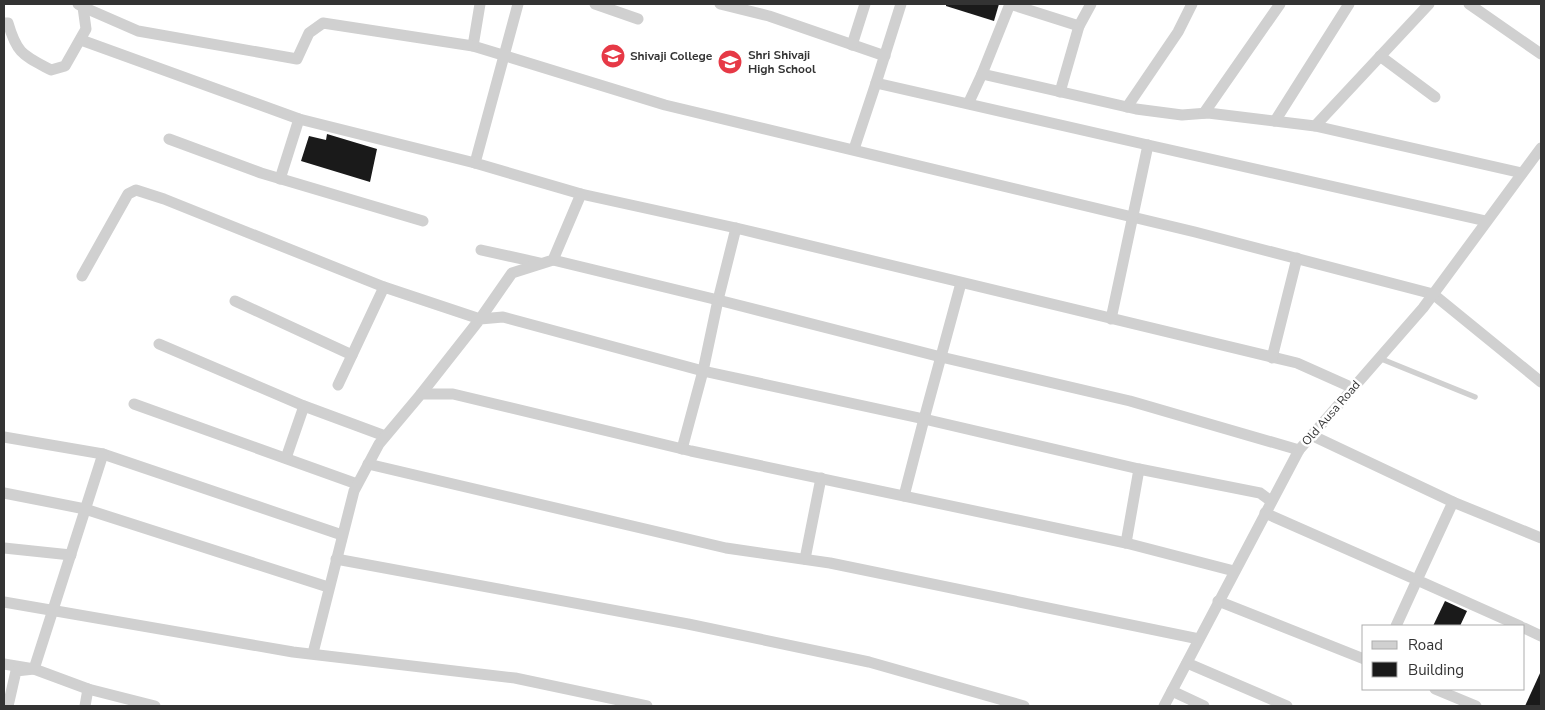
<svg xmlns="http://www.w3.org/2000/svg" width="1545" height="710" font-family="'Nunito Sans',sans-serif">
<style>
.building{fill:#1a1a1a}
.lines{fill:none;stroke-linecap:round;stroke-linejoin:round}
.lane{stroke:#d0d0d0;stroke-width:5.5}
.street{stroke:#d0d0d0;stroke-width:11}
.labels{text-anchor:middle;stroke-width:5;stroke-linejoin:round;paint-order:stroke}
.poi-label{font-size:12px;font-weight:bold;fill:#333;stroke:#fff;text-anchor:start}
.street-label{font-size:12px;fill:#333;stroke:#fff}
</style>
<rect width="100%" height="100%" fill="#fff"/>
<!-- building -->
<g class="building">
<path d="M 946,4 L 999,4 L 994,21 L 946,6 Z"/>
<path d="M 327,134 L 377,149 L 370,182 L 301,161 L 309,136 L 326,140 Z"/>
<path d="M 1445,601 L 1467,611 L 1460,626 L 1433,626 Z"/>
<path d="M 1541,671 L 1541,706 L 1525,706 Z"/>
</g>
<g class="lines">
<!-- lane -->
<path class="lane" d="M 1379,358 L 1475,397"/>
<!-- street -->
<g class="street">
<path d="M 480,4 L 473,46 L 665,105 L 1195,232 L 1433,294 L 1541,382"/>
<path d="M 518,4 L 475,163 L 581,194"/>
<path d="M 595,4 L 638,19"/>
<path d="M 720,4 L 769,16 L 885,56"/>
<path d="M 1010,4 L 1079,26 L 1091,4"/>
<path d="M 1469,4 L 1541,54"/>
<path d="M 83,7 L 138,31 L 297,59 L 309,33 L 323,23 L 473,46"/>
<path d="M 4,23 L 8,23 C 17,54 23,55 51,70 L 65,66 L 86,29 L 83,7 L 78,4"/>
<path d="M 81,40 L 299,119 L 475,163"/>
<path d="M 852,45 L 865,4"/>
<path d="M 1380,56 L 1435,97"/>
<path d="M 982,74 L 1010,4"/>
<path d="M 876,83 L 901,4"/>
<path d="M 1060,92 L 1079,26"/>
<path d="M 969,102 L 982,74 L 1136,109 L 1182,115 L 1208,113 L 1315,126 L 1522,173"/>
<path d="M 1127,107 L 1178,32 L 1192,4"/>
<path d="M 1204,113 L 1280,4"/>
<path d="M 1275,121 L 1349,4"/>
<path d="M 1315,126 L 1429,4"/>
<path d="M 169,139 L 261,173 L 423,221"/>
<path d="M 854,149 L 876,83 L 1148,145"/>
<path d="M 280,179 L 299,119"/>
<path d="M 481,250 L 540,263"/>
<path d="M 553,260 L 718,300 L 736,228 L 1297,363 L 1353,388"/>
<path d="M 82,276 L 128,194 L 136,190 L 164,199 L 384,287"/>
<path d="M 235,301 L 352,355"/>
<path d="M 1111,319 L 1148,145 L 1486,221"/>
<path d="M 159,344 L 304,406"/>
<path d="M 1272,358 L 1297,258"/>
<path d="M 338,385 L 384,287 L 480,319 L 512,273 L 553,260 L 581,194 L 736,228"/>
<path d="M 421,394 L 480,319 L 503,317 L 703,371 L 718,300 L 941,357 L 1130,401 L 1299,450"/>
<path d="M 134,404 L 357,484"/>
<path d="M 1311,435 L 1453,502"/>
<path d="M 4,437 L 103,454 L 342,535"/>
<path d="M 682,449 L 703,371 L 924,419 L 961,283"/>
<path d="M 286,458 L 304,406 L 385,436"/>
<path d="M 368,464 L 726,548 L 830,563 L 1199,639"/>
<path d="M 4,493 L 85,509 L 328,587"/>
<path d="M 904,496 L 924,419 L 1139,469"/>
<path d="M 1265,513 L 1417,580 L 1396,626"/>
<path d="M 1126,543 L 1139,469 L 1260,493 L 1271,501"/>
<path d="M 4,548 L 71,555"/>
<path d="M 336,559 L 688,624 L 869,662 L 1024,706"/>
<path d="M 805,559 L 821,478"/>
<path d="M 1218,601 L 1364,659"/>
<path d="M 4,602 L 293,652 L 515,678 L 647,706"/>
<path d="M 1520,626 L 1417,580 L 1453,502 L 1541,538"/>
<path d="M 1524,628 L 1541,636"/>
<path d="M 313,653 L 354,491 L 379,444 L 421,394 L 453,394 L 691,451 L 1126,543 L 1234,571"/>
<path d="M 1187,663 L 1287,706"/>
<path d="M 4,664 L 34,669 L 88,689"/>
<path d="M 1435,689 L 1476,706"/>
<path d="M 1172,691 L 1204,706"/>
<path d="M 8,706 L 16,671 L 34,669 L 103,454"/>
<path d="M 85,706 L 88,689 L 155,706"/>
<path d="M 1164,706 L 1299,450 L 1423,308 L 1541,148"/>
</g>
</g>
<!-- icons -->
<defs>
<symbol id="university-disc" viewBox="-11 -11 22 22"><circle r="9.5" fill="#e63946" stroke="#fff"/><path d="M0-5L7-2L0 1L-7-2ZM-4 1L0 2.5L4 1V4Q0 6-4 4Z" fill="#fff"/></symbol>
<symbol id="school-disc" viewBox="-11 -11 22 22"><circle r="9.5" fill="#e63946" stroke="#fff"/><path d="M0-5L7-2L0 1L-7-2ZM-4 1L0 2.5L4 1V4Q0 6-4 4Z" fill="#fff"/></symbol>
</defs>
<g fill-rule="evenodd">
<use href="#university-disc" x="599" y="42" width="28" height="28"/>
<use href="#school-disc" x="716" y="48" width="28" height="28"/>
</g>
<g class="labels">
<!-- poi labels -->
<g class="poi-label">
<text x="748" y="59">Shri Shivaji<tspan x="748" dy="14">High School</tspan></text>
<text x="630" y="60">Shivaji College</text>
</g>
<!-- street labels -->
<g class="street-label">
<text transform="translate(1331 413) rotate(-49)" y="4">Old Ausa Road</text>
</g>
</g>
<!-- border -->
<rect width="1545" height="710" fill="none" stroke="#333333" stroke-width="10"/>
<!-- legend -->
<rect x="1362" y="625" width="162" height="65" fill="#ffffff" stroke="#adadad"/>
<rect x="1372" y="641" width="25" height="8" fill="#d0d0d0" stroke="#adadad"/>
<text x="1408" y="650" font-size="15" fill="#333333">Road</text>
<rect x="1372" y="662" width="25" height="15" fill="#1a1a1a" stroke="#adadad"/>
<text x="1408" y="675" font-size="15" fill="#333333">Building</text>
</svg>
